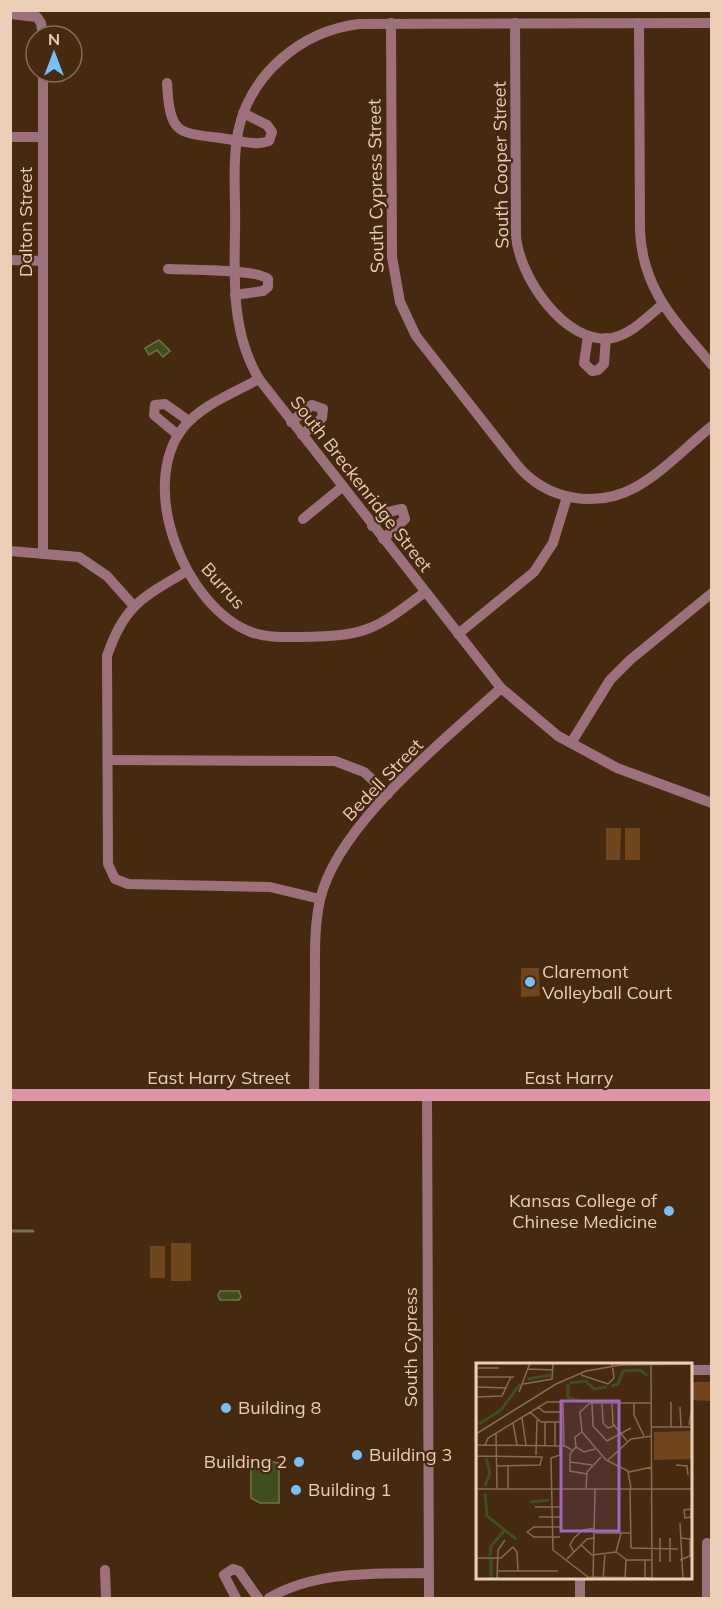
<svg xmlns="http://www.w3.org/2000/svg" width="722" height="1609" font-family="Mulish,sans-serif">
<style>
.green{fill:#6f461d}
.water{fill:#3f4e1a;stroke:#737448;stroke-width:1.5}
.lines{fill:none;stroke-linecap:round;stroke-linejoin:round}
.stream{stroke:#737448;stroke-width:3}
.street{stroke:#9d717c;stroke-width:10}
.secondary{stroke:#db95a6;stroke-width:12}
.poi-dot{fill:#77bff7;stroke:#452a0f;stroke-width:2}
.labels{text-anchor:middle;stroke-width:4.5;stroke-linejoin:round;paint-order:stroke}
.street-label{font-size:18px;fill:#ebceb5;stroke:#452a0f}
.poi-label{font-size:18px;fill:#ebceb5;stroke:#452a0f;text-anchor:start}
.inset-river{fill:none;stroke:#3f4e1a;stroke-width:3}
.inset-road{fill:none;stroke:#876c51;stroke-width:1.5}
.view{fill:#a265bc;fill-opacity:0.15;stroke:#a265bc;stroke-width:3}
.inset-edge{fill:none;stroke:#ebceb5;stroke-width:3}
</style>
<rect width="100%" height="100%" fill="#452a0f"/>
<!-- green -->
<g class="green">
<path d="M 606,828 L 621,828 L 620,860 L 606,860 Z"/>
<rect x="625" y="828" width="15" height="32"/>
<path d="M 521,968 L 539,968 L 540,996 L 521,997 Z"/>
<rect x="171" y="1243" width="20" height="38"/>
<rect x="150" y="1246" width="15" height="32"/>
<path d="M 691,1382 L 711,1382 L 711,1401 L 691,1400 Z"/>
</g>
<!-- water -->
<g class="water">
<path d="M 159,340 L 170,351 L 163,357 L 157,350 L 149,355 L 145,348 Z"/>
<path d="M 220,1291 L 239,1291 L 241,1297 L 239,1300 L 220,1300 L 218,1295 Z"/>
<path d="M 259,1460 L 279,1463 L 279,1503 L 260,1503 L 251,1498 L 251,1467 L 256,1467 Z"/>
</g>
<g class="lines">
<!-- stream -->
<path class="stream" d="M 10,1231 L 33,1231"/>
<!-- street -->
<g class="street">
<path d="M 10,14 L 37,17 L 41,23 L 43,36"/>
<path d="M 391,23 L 392,257 L 400,302 L 416,336 L 518,466 C 547,500 596,509 636,487 C 663,472 687,446 712,426"/>
<path d="M 515,23 L 516,235 C 518,275 565,346 612,338 C 632,334 647,317 662,305"/>
<path d="M 639,23 L 640,230 C 642,290 676,322 712,365"/>
<path d="M 712,23 L 359,24 C 301,31 250,74 238,132 C 232,164 236,200 235,232 C 234,282 232,334 259,379 L 501,688 L 558,736 L 571,743 L 617,768 L 712,803"/>
<path d="M 43,72 L 43,552"/>
<path d="M 167,83 C 170,138 179,132 227,139 C 240,141 257,146 269,141 L 272,132 L 267,125 L 243,113"/>
<path d="M 10,137 L 43,137"/>
<path d="M 10,260 L 43,261"/>
<path d="M 168,269 C 186,270 258,269 268,279 L 268,287 L 263,291 L 235,295"/>
<path d="M 588,336 L 584,363 L 592,371 L 598,370 L 604,364 L 606,338"/>
<path d="M 259,379 C 234,393 201,405 183,428 C 137,487 185,607 251,632 C 266,638 285,637 301,637 C 365,636 374,631 425,592"/>
<path d="M 291,422 L 312,405 L 323,409 L 322,418 L 302,435"/>
<path d="M 178,435 L 154,415 L 155,405 L 165,404 L 189,421"/>
<path d="M 303,519 L 342,487"/>
<path d="M 372,526 L 388,512 L 402,509 L 405,519 L 383,539"/>
<path d="M 10,551 L 79,557 L 107,576 L 133,605"/>
<path d="M 187,571 C 143,597 124,605 107,656 L 108,864 L 115,879 L 128,884 L 270,887 L 320,899"/>
<path d="M 458,634 L 534,572 L 553,543 L 567,497"/>
<path d="M 571,743 L 610,680 L 630,660 L 712,593"/>
<path d="M 108,760 L 335,761 L 364,772 L 388,794"/>
<path d="M 314,1096 C 314,1058 315,1020 315,982 C 315,954 314,927 320,900 C 337,824 445,740 501,688"/>
<path d="M 427,1096 L 429,1598"/>
<path d="M 690,1370 L 712,1370"/>
<path d="M 105,1570 L 106,1598"/>
<path d="M 236,1598 L 224,1575 L 233,1569 L 239,1571 L 258,1598"/>
<path d="M 269,1598 C 317,1570 375,1574 429,1573"/>
<path d="M 580,1598 L 580,1578"/>
<path d="M 707,1598 L 707,1543"/>
</g>
<!-- secondary -->
<path class="secondary" d="M 10,1095 L 712,1095"/>
</g>
<!-- markers -->
<g class="poi-dot">
<circle cx="530" cy="982" r="6"/>
<circle cx="669" cy="1211" r="6"/>
<circle cx="226" cy="1408" r="6"/>
<circle cx="357" cy="1455" r="6"/>
<circle cx="299" cy="1462" r="6"/>
<circle cx="296" cy="1490" r="6"/>
</g>
<g class="labels">
<!-- street labels -->
<g class="street-label">
<text transform="translate(501 165) rotate(-91)" y="6">South Cooper Street</text>
<text transform="translate(376 186) rotate(-91)" y="6">South Cypress Street</text>
<text transform="translate(26 222) rotate(-90)" y="6">Dalton Street</text>
<text transform="translate(361 484) rotate(52)" y="6">South Breckenridge Street</text>
<text transform="translate(223 586) rotate(48)" y="6">Burrus</text>
<text transform="translate(383 780) rotate(-46)" y="6">Bedell Street</text>
<text x="219" y="1084">East Harry Street</text>
<text x="569" y="1084">East Harry</text>
<text transform="translate(411 1347) rotate(-90)" y="6">South Cypress</text>
</g>
<!-- poi labels -->
<g class="poi-label">
<text x="542" y="978">Claremont<tspan x="542" dy="21">Volleyball Court</tspan></text>
<text x="657" y="1207" text-anchor="end">Kansas College of<tspan x="657" dy="21">Chinese Medicine</tspan></text>
<text x="238" y="1414">Building 8</text>
<text x="369" y="1461">Building 3</text>
<text x="287" y="1468" text-anchor="end">Building 2</text>
<text x="308" y="1496">Building 1</text>
</g>
</g>
<!-- overview -->
<g transform="translate(476 1363)">
<rect width="216" height="216" fill="#452a0f"/>
<path d="M 216,68 L 216,96 L 178,97 L 178,69 Z" fill="#6f461d"/>
<path class="inset-river" d="M 51,16 L 75,12M 93,20 L 110,18 L 118,26 L 131,24M 92,21 L 92,34 L 103,38M 135,23 L 142,21 L 147,8 L 164,7 L 171,12M 3,61 L 25,47 L 44,21M 9,123 L 14,110 L 10,95M 9,130 L 11,153 L 40,176M 54,139 L 73,137M 14,193 L 15,183 L 28,168M 15,196 L 15,216"/>
<path class="inset-road" d="M 175,0 L 176,216M 1,5 L 23,5M 52,6 L 77,7M 105,12 L 132,21 L 138,15 L 136,0M 1,14 L 38,14M 47,21 L 76,16 L 77,0M 1,24 L 31,25M 43,29 L 54,0M 1,34 L 26,33 L 35,14M 195,39 L 195,64M 116,40 L 117,63 L 131,78M 126,40 L 127,60 L 132,65 L 138,63M 136,40 L 137,61 L 151,78M 158,40 L 158,52 L 168,73M 62,44 L 68,49 L 88,49M 204,44 L 205,64M 54,49 L 65,59 L 88,59M 46,55 L 50,82M 37,60 L 41,82M 213,62 L 216,44M 176,64 L 216,64M 106,69 L 99,74 L 100,84 L 108,89 L 119,86M 20,70 L 21,126M 0,71 L 80,21 L 110,8 L 145,2 L 216,1M 131,78 L 155,65M 1,82 L 89,83 L 96,87M 9,82 L 12,75 L 71,39 L 87,39 L 88,83M 69,82 L 69,59M 79,83 L 79,59M 84,83 L 84,92 L 75,95 L 77,187 L 112,214 L 176,215M 100,84 L 94,91 L 94,108 L 111,111M 60,92 L 61,57M 1,93 L 66,94 L 64,102 L 21,103M 131,98 L 155,76 L 176,73M 94,99 L 116,102M 32,102 L 32,126M 200,102 L 211,103 L 212,112M 153,109 L 176,104M 0,126 L 216,126M 110,126 L 111,109 L 125,94M 154,126 L 155,185M 155,126 L 152,108 L 130,97 L 106,69 L 104,49 L 114,40 L 175,40M 59,144 L 84,144M 215,146 L 208,147 L 209,155 L 215,154 L 216,136M 63,154 L 84,154M 204,160 L 207,216M 51,169 L 58,164 L 84,164M 51,169 L 58,174 L 84,174M 119,170 L 154,170M 184,175 L 184,199M 105,182 L 116,192 L 140,189M 155,185 L 202,186M 98,189 L 94,182 L 98,175 L 107,167 L 119,165M 140,189 L 151,197 L 176,197M 140,189 L 145,170M 1,195 L 25,195 L 37,184 L 41,189 L 42,208M 91,196 L 111,176 L 119,175M 204,197 L 214,193 L 214,176 L 204,175M 194,199 L 194,175M 21,208 L 82,208M 127,215 L 129,192M 1,216 L 1,0M 21,216 L 22,187 L 29,177M 117,216 L 119,126M 149,216 L 150,197M 169,216 L 169,197"/>
<path class="view" d="M 85,38 L 143,38 L 143,168 L 85,168 Z"/>
<rect width="216" height="216" class="inset-edge"/>
</g>
<!-- border -->
<rect width="722" height="1609" fill="none" stroke="#ebceb5" stroke-width="24"/>
<!-- north arrow -->
<g transform="translate(54 54)"><circle r="28" fill="#452a0f" stroke="#876c51" stroke-width="1.5"/>
<path d="M0-4.5L10 22L0 15L-10 22Z" fill="#77bff7"/>
<text y="-9" font-size="16" font-weight="bold" text-anchor="middle" fill="#ebceb5">N</text>
</g>
</svg>
